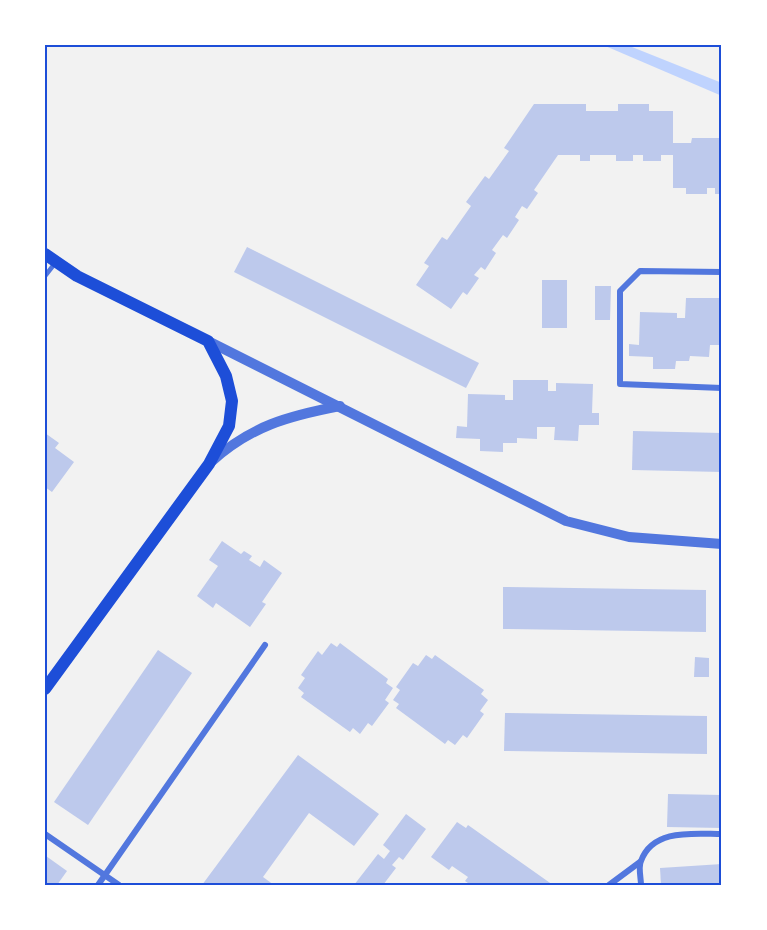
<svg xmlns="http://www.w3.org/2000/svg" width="767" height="930" font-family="Quicksand,sans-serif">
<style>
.water{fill:#bfd3fe}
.building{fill:#bdc9ec}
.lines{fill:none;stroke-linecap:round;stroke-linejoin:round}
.service{stroke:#5277de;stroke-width:4.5}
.minor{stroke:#5277de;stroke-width:6}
.tertiary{stroke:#5277de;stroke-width:10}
.secondary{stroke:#1d4ed8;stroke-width:12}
.neatline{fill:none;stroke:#1d4ed8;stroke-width:2}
</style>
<rect width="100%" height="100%" fill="#f2f2f2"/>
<!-- water -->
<path class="water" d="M 603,45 L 627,45 L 722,83 L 722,96 Z"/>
<!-- building -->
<g class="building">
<path d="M 534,104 L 586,104 L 586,111 L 618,111 L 618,104 L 649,104 L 649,111 L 673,111 L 673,143 L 691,143 L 692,138 L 722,138 L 722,194 L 715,194 L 715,188 L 707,188 L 707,194 L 686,194 L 686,188 L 673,188 L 673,155 L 661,155 L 661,161 L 643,161 L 643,155 L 633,155 L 633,161 L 616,161 L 616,155 L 590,155 L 590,161 L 580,161 L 580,155 L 558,155 L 534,190 L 538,193 L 527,209 L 522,206 L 515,217 L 519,220 L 507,238 L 503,235 L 492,250 L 496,253 L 485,270 L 481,267 L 474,275 L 479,278 L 467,295 L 463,292 L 451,309 L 416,285 L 429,266 L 424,263 L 442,237 L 447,240 L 471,206 L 466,202 L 485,176 L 489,179 L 509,151 L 504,148 Z"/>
<path d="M 247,247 L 479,363 L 466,388 L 234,272 Z"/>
<rect x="542" y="280" width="25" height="48"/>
<path d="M 595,286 L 611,286 L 610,320 L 595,320 Z"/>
<path d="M 686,298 L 720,298 L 722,345 L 710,345 L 709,357 L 690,356 L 689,361 L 676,361 L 675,369 L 653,369 L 653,357 L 629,356 L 629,344 L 639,345 L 640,312 L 677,313 L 677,318 L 685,318 Z"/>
<path d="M 513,380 L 548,380 L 548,391 L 556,391 L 556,383 L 593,384 L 592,413 L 599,413 L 599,425 L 579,425 L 578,441 L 554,440 L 555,427 L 537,427 L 537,439 L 517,438 L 517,443 L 503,443 L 503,452 L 480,451 L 480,439 L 456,438 L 457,426 L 467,427 L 468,394 L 505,395 L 505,400 L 513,400 Z"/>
<path d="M 633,431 L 722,433 L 722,472 L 632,470 Z"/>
<path d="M 45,433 L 59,443 L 55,448 L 74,462 L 52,492 L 45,487 Z"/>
<path d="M 222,541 L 241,554 L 244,551 L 252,556 L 249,560 L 260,567 L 264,560 L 282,573 L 262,602 L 266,604 L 250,627 L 216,603 L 213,608 L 197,596 L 218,566 L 209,560 Z"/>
<path d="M 503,587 L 706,590 L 706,632 L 503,629 Z"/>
<path d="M 331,643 L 337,647 L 340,643 L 388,679 L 386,683 L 393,688 L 385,700 L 389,703 L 372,726 L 368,723 L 360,734 L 353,728 L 350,732 L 301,697 L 304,693 L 298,688 L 305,678 L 301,675 L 318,651 L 322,655 Z"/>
<path d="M 158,650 L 192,673 L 88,825 L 54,802 Z"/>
<path d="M 426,655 L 432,659 L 435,655 L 484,690 L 481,694 L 488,700 L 480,711 L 484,714 L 467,738 L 463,735 L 455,745 L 448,740 L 445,744 L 396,708 L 399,704 L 393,700 L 400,690 L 396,687 L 413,663 L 418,666 Z"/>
<path d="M 695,657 L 709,658 L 709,677 L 694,677 Z"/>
<path d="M 505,713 L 707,716 L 707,754 L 504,751 Z"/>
<path d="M 298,755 L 379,814 L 354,846 L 309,813 L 263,877 L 274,885 L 202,885 Z"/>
<path d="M 668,794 L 722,795 L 722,828 L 667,827 Z"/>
<path d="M 406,814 L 426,829 L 403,860 L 399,857 L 392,865 L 396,868 L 383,885 L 354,885 L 378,854 L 384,859 L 390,851 L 383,845 Z"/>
<path d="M 457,822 L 466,828 L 468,825 L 553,885 L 471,885 L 465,881 L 468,877 L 452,866 L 449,870 L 431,857 Z"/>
<path d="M 46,856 L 67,871 L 57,885 L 45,885 Z"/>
<path d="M 722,864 L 722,885 L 661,885 L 660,868 Z"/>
</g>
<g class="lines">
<!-- service -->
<path class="service" d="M 45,276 L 56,262"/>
<!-- minor -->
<g class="minor">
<path d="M 722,272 L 640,271 L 620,291 L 620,384 L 722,388"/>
<path d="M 45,834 L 119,885"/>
<path d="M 98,885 L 265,645"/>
<path d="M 609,885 L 640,862"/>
<path d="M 641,885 C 641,878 638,867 641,861 C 653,828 694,834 722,834"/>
</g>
<!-- tertiary -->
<g class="tertiary">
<path d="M 208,341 L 566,521 L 629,537 L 722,544"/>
<path d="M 211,462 C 251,426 288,416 340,406"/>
</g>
<!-- secondary -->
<path class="secondary" d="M 45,254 L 77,276 L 208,341 L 226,376 L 232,401 L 229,426 L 209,464 L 45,689"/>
</g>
<!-- border -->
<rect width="767" height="930" fill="none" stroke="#ffffff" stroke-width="93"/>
<rect x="46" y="46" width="674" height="838" class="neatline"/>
</svg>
